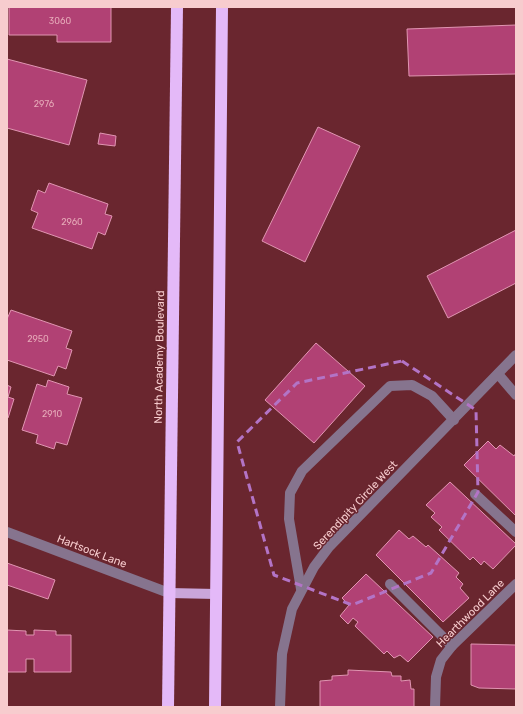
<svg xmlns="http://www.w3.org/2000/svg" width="523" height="714" font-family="Rubik,sans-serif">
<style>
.building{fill:#b14174;stroke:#e195b2}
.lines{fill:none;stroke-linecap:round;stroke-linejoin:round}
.minor{stroke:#86748e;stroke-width:10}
.major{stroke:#caa6da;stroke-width:10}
.highway{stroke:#e4b9f8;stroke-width:12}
.marked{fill:none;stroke:#b374c6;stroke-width:3;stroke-dasharray:8 5;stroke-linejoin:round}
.labels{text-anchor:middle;stroke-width:3;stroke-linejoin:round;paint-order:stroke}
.number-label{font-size:9px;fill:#e6a9b8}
.street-label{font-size:11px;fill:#f7ccce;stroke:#6a262f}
</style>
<rect width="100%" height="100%" fill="#6a262f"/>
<!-- building -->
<g class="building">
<path d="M 9,7 L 111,7 L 111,42 L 57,42 L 57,35 L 9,35 Z"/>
<path d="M 516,25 L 516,74 L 409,76 L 407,29 Z"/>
<path d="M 7,59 L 87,80 L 69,145 L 7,128 Z"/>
<path d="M 318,127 L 360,146 L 305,262 L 262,241 Z"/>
<path d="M 100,133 L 116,136 L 115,146 L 98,144 Z"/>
<path d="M 49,183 L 108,204 L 105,214 L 112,216 L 105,235 L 98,232 L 92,249 L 32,228 L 38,213 L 31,210 L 38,190 L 45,193 Z"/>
<path d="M 516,230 L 516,283 L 448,318 L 427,276 Z"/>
<path d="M 11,310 L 72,331 L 66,348 L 72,350 L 66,369 L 58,366 L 54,376 L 7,360 L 7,319 Z"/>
<path d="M 316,343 L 365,386 L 314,443 L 265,400 Z"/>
<path d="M 48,380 L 69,387 L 67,394 L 82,398 L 67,445 L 56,442 L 54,449 L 36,443 L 38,435 L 22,430 L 37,384 L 46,387 Z"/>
<path d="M 7,385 L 11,387 L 8,397 L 14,399 L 8,418 L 7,418 Z"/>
<path d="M 488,441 L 496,449 L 500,445 L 514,456 L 516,453 L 516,516 L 464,465 Z"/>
<path d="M 450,482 L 516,544 L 516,545 L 493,569 L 484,561 L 481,565 L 473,557 L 470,560 L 439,530 L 442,527 L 431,517 L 435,513 L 426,505 Z"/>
<path d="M 399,530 L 409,539 L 413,536 L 426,547 L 428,545 L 459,573 L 456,577 L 463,584 L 460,588 L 469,598 L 443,622 L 376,555 Z"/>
<path d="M 7,563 L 55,580 L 48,599 L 7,585 Z"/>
<path d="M 366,574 L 433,637 L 408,662 L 400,655 L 394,658 L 387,651 L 384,654 L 355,626 L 358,622 L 353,618 L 348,624 L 340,616 L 349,605 L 342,598 Z"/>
<path d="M 7,630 L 26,631 L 26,635 L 34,635 L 34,630 L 56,631 L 56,635 L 71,635 L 71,672 L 34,672 L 34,659 L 26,659 L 26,672 L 7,672 Z"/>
<path d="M 471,644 L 516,645 L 516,689 L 479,688 L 471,685 Z"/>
<path d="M 348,670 L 391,672 L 392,676 L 401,676 L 401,681 L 410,680 L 411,689 L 414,689 L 414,707 L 320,707 L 320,681 L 332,680 L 332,676 L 348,675 Z"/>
</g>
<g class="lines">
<!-- minor -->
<g class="minor">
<path d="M 498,374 L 516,395"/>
<path d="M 475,494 L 516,532"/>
<path d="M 7,532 L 169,593"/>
<path d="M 390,584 L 452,646"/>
<path d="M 301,589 L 289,519 L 290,493 L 302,471 L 390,386 L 412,385 L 432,396 L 454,420"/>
<path d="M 280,707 L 282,654 L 292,609 L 314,567 L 329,547 L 516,355"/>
<path d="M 435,707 L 436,677 L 441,660 L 452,646 L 516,584"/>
</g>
<!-- major -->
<path class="major" d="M 169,593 L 216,594"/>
<!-- highway -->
<g class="highway">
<path d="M 168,707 L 177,7"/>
<path d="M 215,707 L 222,7"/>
</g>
</g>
<!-- marked area -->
<path class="marked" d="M 402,361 L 476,410 L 478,492 L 431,573 L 352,605 L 274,575 L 237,442 L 297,383 Z"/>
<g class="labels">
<!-- number labels -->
<g class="number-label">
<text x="60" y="24">3060</text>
<text x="44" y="107">2976</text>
<text x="72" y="225">2960</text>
<text x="38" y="342">2950</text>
<text x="52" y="417">2910</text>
</g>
<!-- street labels -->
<g class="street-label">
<text transform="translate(159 357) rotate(-89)" y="4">North Academy Boulevard</text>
<text transform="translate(355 505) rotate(-47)" y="4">Serendipity Circle West</text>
<text transform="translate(92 551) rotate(21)" y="4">Hartsock Lane</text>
<text transform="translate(470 613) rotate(-45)" y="4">Hearthwood Lane</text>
</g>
</g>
<!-- border -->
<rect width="523" height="714" fill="none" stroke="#f7ccce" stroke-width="16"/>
</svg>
